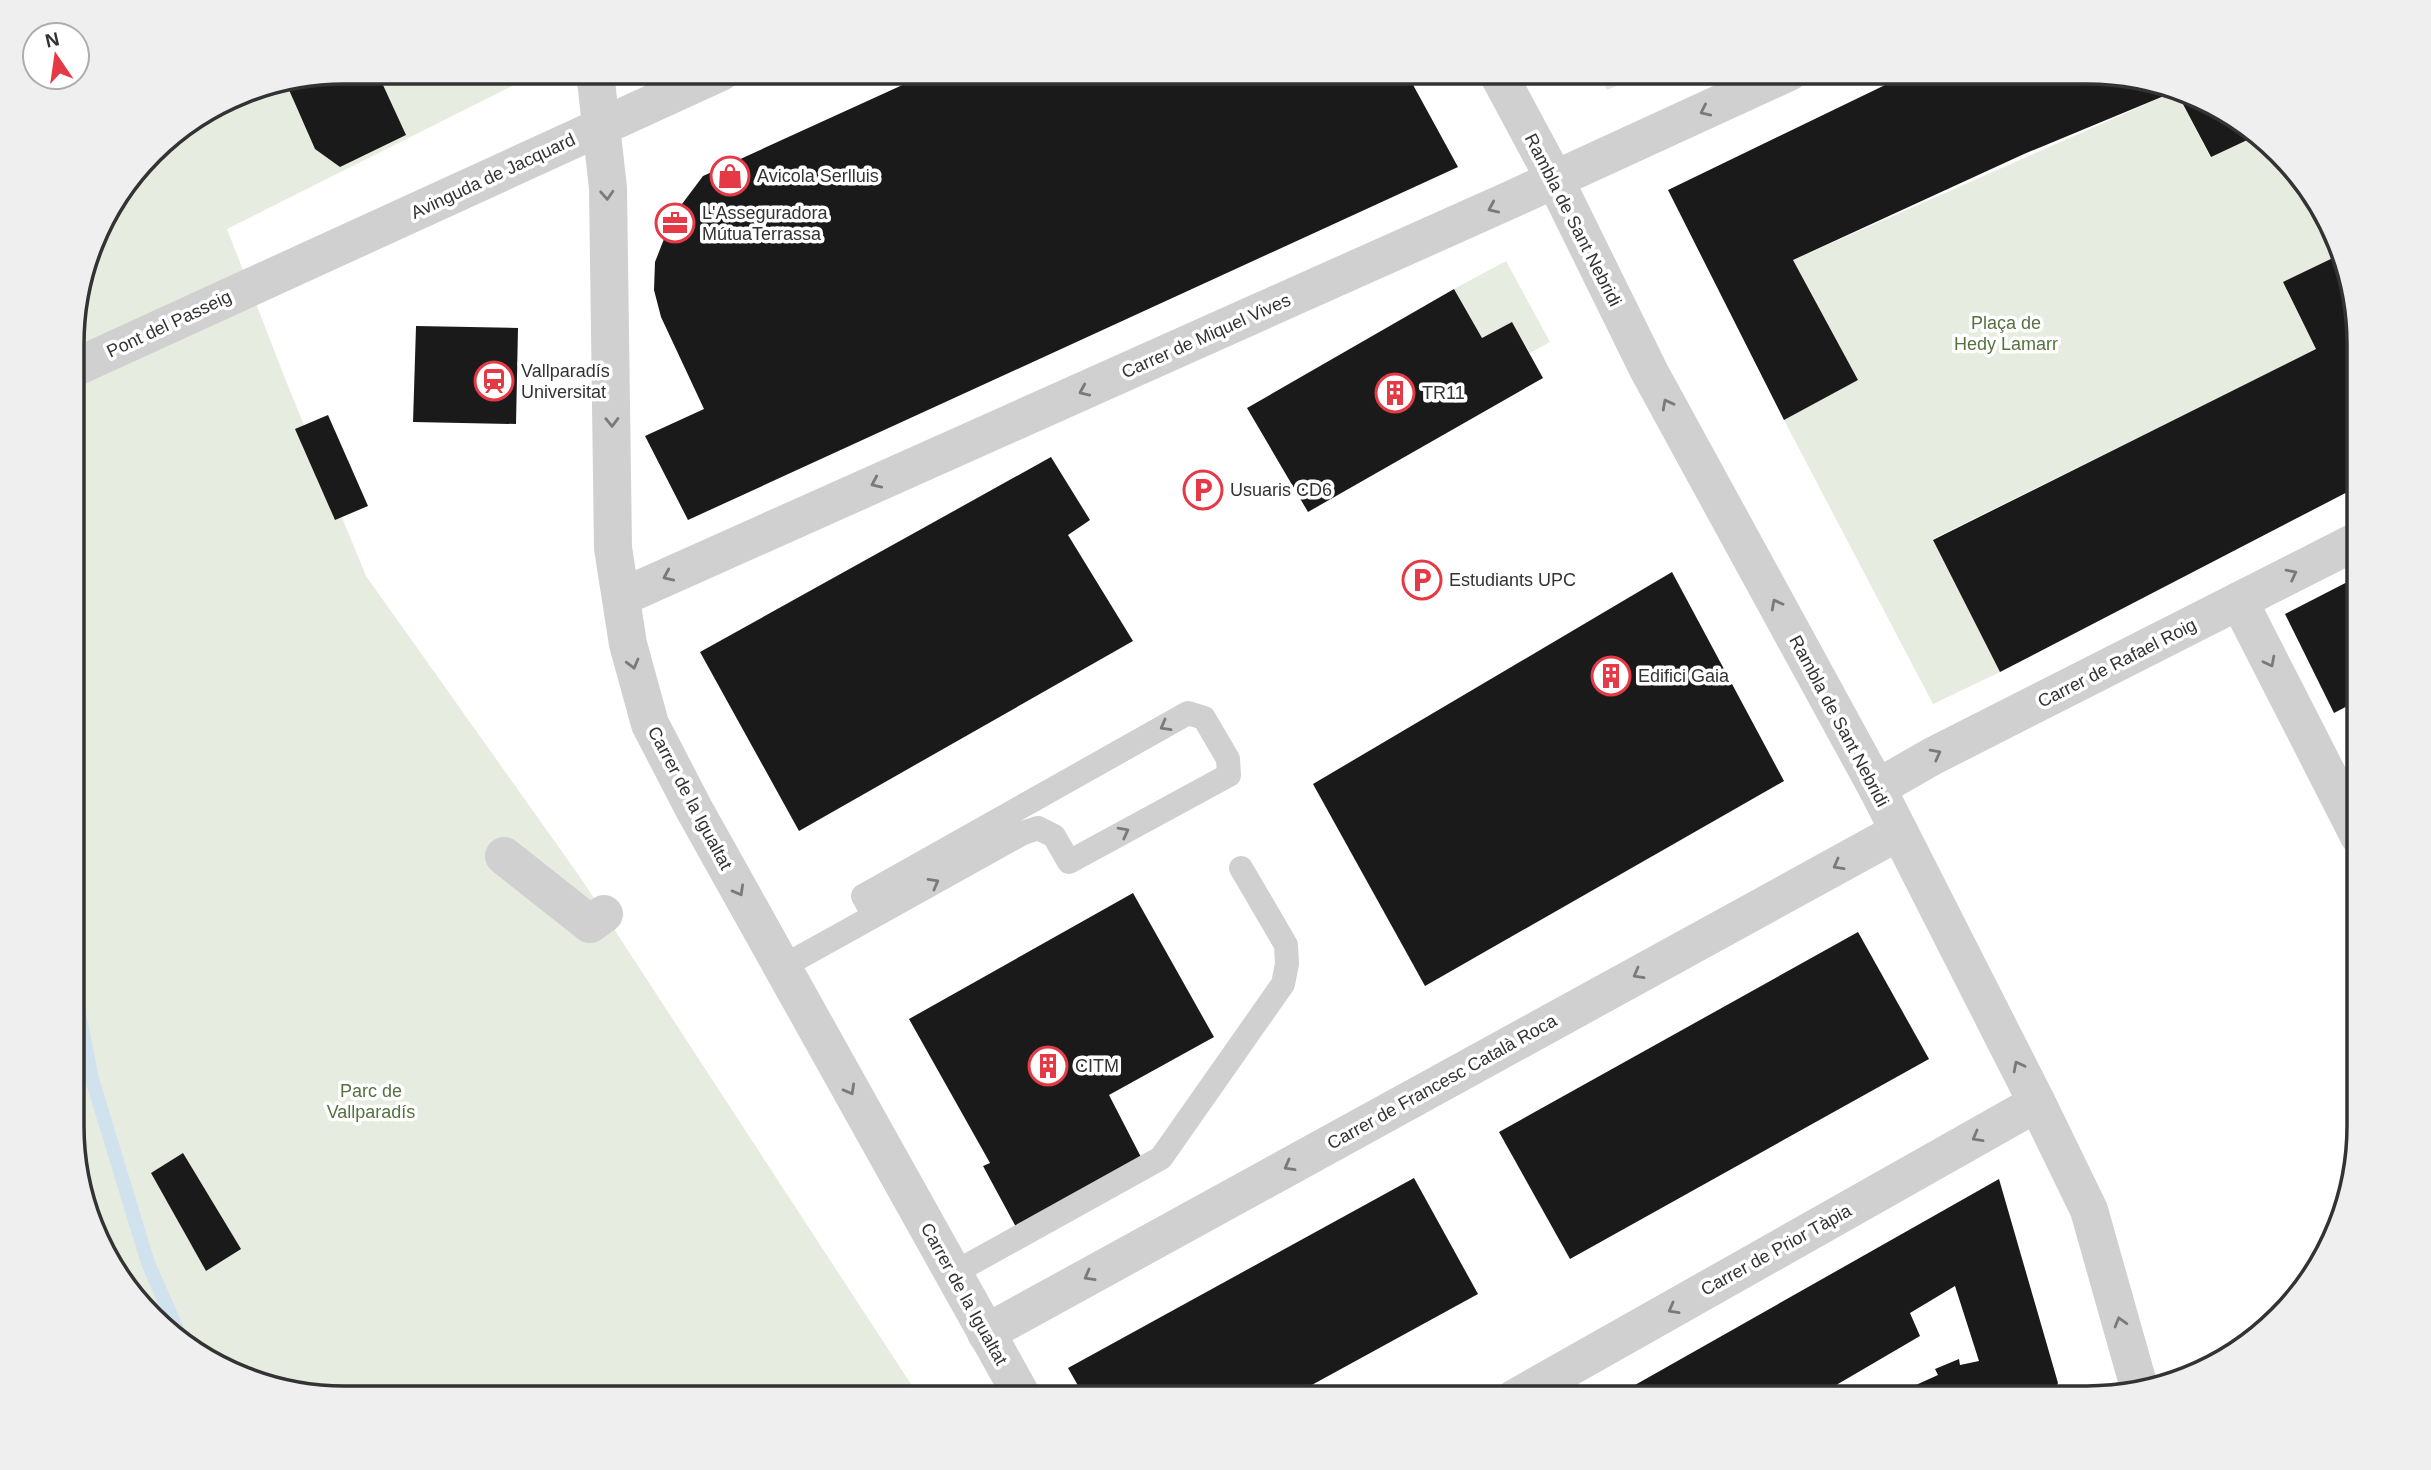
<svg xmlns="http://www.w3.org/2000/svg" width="2431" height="1470" font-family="Arial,sans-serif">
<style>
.green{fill:#e6ecdf}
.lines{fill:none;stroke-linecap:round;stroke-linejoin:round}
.stream{stroke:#cfe2ee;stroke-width:14}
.building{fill:#1a1a1a}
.lane{stroke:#d0d0d0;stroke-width:24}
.street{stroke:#d0d0d0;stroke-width:38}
.oneway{stroke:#7a7a7a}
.labels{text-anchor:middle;stroke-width:7;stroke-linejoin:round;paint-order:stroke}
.street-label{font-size:18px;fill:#333;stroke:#fff}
.poi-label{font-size:18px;fill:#333;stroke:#fff;text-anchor:start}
.park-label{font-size:18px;fill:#56703f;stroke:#fff}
.rim{fill:none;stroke:#333;stroke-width:3.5}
</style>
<rect width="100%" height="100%" fill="#fff"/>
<!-- green -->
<g class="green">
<path d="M 344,72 L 540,72 L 227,229 L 286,381 L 366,576 L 580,877 L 920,1398 L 344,1398 L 273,1389 L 208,1362 L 117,1277 L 74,1161 L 74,309 L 100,223 L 164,140 L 240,92 Z"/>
<path d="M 1599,72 L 1648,72 L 1607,90 Z"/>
<path d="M 2176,91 L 2210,157 L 2258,135 L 2279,151 L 2323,208 L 2337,256 L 2283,282 L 2316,349 L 1933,539 L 2000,672 L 1933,704 L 1784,420 L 1858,380 L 1793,260 Z"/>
<path d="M 1506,261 L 1550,342 L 1530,353 L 1512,322 L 1482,338 L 1454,289 Z"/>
</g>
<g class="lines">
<!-- stream -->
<path class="stream" d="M 74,989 L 92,1079 L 148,1263 L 179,1334"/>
</g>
<!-- building -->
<g class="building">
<path d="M 344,72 L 377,72 L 406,135 L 340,167 L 315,149 L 286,83 Z"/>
<path d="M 931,72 L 1406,72 L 1458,167 L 688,520 L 645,436 L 704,409 L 661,317 L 654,290 L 655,262 L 673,216 L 703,176 Z"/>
<path d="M 1912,72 L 2087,72 L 2158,81 L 2223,108 L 2258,135 L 2211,157 L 2176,91 L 2024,154 L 1793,260 L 1858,380 L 1784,420 L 1668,190 Z"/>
<path d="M 2337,256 L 2359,326 L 2359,486 L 2000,672 L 1933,540 L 2316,349 L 2283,282 Z"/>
<path d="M 1454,289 L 1482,338 L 1512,322 L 1543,378 L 1308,512 L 1247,408 Z"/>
<path d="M 416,326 L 518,328 L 516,424 L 413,422 Z"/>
<path d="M 328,415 L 368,506 L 335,520 L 295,429 Z"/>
<path d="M 1051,457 L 1090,520 L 1068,535 L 1133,641 L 799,831 L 700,652 Z"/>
<path d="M 1672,572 L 1784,781 L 1425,986 L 1313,784 Z"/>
<path d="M 2359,576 L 2359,700 L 2334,713 L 2285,614 Z"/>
<path d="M 1133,893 L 1214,1037 L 1109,1095 L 1142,1159 L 1016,1227 L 983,1166 L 990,1163 L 909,1019 Z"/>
<path d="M 1858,932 L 1929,1059 L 1570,1259 L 1499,1132 Z"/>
<path d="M 183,1153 L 241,1249 L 206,1271 L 151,1173 Z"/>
<path d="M 1414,1178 L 1478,1294 L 1288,1398 L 1085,1398 L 1068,1368 Z"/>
<path d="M 1999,1179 L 2058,1383 L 2051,1398 L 1887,1398 L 1938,1375 L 1935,1369 L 1959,1359 L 1960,1365 L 1979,1361 L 1955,1286 L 1910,1313 L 1920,1336 L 1814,1398 L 1612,1398 Z"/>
</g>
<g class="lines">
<!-- lane -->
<g class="lane">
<path d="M 782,967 L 874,916 L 1023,833 L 1038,828 L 1054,836 L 1069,862 L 1229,775 L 1228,759 L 1204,718 L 1188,713 L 863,896 L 874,916"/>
<path d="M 952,1274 L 1161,1158 L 1283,984 L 1287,964 L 1286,945 L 1241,868"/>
</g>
<!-- street -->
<g class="street">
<path d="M 595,72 L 608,188 L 613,548 L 628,644 L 650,724 L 694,809 L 1023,1398"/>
<path d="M 1497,72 L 1555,180 L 1649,371 L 1877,788 L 2037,1103 L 2089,1210 L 2139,1387"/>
<path d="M 74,368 L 721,72"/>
<path d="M 622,597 L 1510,200 L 1789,72"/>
<path d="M 2239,601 L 2359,836"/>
<path d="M 1877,788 L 1933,756 L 2359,540"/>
<path d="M 504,856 L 590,924 L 604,914"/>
<path d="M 986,1333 L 1898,832"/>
<path d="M 1515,1398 L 2037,1103"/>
</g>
</g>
<!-- one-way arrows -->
<defs><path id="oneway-chevron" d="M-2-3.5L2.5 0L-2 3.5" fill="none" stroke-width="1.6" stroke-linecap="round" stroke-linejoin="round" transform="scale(1.75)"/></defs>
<g class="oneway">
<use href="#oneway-chevron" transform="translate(1705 111) rotate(155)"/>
<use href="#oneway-chevron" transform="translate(607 195) rotate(87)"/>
<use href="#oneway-chevron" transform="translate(1493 208) rotate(156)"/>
<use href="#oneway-chevron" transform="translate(1084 391) rotate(156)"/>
<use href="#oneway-chevron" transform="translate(1667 404) rotate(-118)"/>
<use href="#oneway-chevron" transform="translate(612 422) rotate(89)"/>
<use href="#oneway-chevron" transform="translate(876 483) rotate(156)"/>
<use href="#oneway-chevron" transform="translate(2292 574) rotate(-27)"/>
<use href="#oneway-chevron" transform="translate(668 576) rotate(156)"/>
<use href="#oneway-chevron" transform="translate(1776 604) rotate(-118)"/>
<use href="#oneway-chevron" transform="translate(2270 662) rotate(63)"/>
<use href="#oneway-chevron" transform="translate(633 664) rotate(75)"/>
<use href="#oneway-chevron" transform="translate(1165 726) rotate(151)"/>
<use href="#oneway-chevron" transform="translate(1936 754) rotate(-28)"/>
<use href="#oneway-chevron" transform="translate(1124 832) rotate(-28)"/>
<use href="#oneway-chevron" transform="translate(1838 865) rotate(151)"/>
<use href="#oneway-chevron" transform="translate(934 883) rotate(-29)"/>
<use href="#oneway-chevron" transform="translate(739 891) rotate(61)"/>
<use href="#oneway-chevron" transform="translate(1638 974) rotate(151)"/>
<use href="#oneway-chevron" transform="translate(2018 1066) rotate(-117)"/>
<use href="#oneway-chevron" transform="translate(850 1090) rotate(61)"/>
<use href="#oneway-chevron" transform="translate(1977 1137) rotate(151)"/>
<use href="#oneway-chevron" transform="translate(1289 1166) rotate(151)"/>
<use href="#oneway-chevron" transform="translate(1089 1276) rotate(151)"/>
<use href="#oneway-chevron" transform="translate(1673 1309) rotate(151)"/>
<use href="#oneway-chevron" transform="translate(2120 1322) rotate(-106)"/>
</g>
<!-- icons -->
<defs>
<symbol id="shop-ring" viewBox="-11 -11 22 22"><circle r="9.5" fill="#fff" stroke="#e63946" stroke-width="1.5"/><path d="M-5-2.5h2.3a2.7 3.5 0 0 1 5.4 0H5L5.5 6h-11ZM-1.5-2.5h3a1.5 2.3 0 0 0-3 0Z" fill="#e63946"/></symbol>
<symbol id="office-ring" viewBox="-11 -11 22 22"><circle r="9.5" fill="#fff" stroke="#e63946" stroke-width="1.5"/><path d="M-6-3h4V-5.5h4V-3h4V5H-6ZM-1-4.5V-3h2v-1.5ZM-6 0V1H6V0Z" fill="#e63946"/></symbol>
<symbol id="station-ring" viewBox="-11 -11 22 22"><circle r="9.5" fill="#fff" stroke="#e63946" stroke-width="1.5"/><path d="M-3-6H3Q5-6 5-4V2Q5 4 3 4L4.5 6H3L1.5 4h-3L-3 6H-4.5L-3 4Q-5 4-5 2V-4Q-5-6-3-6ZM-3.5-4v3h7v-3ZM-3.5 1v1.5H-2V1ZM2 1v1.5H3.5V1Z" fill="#e63946"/></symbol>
<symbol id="building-ring" viewBox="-11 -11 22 22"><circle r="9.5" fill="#fff" stroke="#e63946" stroke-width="1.5"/><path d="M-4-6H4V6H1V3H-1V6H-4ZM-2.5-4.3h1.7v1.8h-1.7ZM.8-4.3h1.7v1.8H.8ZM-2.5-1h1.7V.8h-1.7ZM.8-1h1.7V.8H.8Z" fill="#e63946"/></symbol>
<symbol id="parking-ring" viewBox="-11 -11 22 22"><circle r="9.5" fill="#fff" stroke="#e63946" stroke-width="1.5"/><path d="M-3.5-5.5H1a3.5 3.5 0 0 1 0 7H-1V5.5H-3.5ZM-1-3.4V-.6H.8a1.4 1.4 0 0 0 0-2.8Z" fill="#e63946"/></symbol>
</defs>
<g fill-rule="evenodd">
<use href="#shop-ring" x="708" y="154" width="44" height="44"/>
<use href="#office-ring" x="653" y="201" width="44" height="44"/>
<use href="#station-ring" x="472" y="359" width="44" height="44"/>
<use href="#building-ring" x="1373" y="371" width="44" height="44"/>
<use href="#parking-ring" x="1181" y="468" width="44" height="44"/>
<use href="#parking-ring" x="1400" y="558" width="44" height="44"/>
<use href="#building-ring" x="1589" y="654" width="44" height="44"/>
<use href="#building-ring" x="1026" y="1044" width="44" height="44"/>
</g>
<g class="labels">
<!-- street labels -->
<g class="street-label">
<text transform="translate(493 176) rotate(-25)" y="6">Avinguda de Jacquard</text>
<text transform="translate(1573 220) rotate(63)" y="6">Rambla de Sant Nebridi</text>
<text transform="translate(169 324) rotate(-25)" y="6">Pont del Passeig</text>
<text transform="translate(1206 336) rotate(-24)" y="6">Carrer de Miquel Vives</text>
<text transform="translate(2117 663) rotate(-27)" y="6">Carrer de Rafael Roig</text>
<text transform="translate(1839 721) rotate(62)" y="6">Rambla de Sant Nebridi</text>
<text transform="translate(690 798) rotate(62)" y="6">Carrer de la Igualtat</text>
<text transform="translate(1442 1082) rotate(-29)" y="6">Carrer de Francesc Català Roca</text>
<text transform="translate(1776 1250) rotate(-29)" y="6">Carrer de Prior Tàpia</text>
<text transform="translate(964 1294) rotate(61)" y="6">Carrer de la Igualtat</text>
</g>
<!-- poi labels -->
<g class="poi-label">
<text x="757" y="182">Avicola Serlluis</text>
<text x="702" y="219">L'Asseguradora<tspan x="702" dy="21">MútuaTerrassa</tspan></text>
<text x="521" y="377">Vallparadís<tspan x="521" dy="21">Universitat</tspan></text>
<text x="1422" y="399">TR11</text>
<text x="1230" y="496">Usuaris CD6</text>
<text x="1449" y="586">Estudiants UPC</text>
<text x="1638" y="682">Edifici Gaia</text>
<text x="1075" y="1072">CITM</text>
</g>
<!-- park labels -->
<g class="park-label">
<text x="2006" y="329">Plaça de<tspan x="2006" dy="21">Hedy Lamarr</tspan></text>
<text x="371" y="1097">Parc de<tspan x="371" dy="21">Vallparadís</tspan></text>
</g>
</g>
<!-- crop -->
<path d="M0 0H2431V1470H0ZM344 84H2087A260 260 0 0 1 2347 344V1126A260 260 0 0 1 2087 1386H344A260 260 0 0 1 84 1126V344A260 260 0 0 1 344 84Z" fill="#efefef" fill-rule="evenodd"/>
<path class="rim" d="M344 84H2087A260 260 0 0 1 2347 344V1126A260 260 0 0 1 2087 1386H344A260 260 0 0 1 84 1126V344A260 260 0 0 1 344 84Z"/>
<!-- north arrow -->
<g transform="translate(56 56) rotate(347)"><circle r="33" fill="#ffffff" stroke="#adadad" stroke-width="2"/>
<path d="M0-5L12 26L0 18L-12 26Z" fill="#e63946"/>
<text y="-10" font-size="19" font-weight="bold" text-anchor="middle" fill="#333333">N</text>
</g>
</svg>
